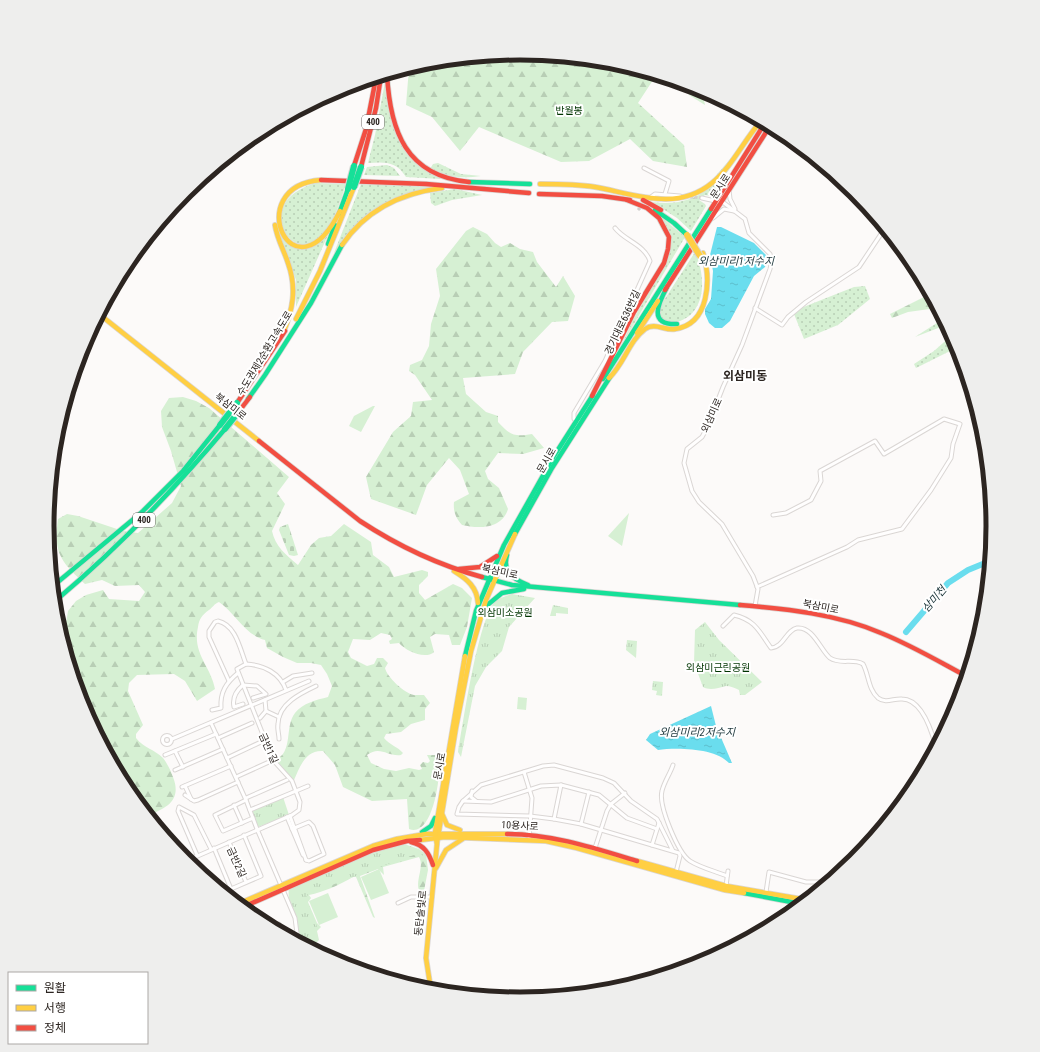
<svg xmlns="http://www.w3.org/2000/svg" width="1040" height="1052" font-family="'Roboto Condensed','Noto Sans KR',sans-serif">
<style>
.grass{fill:url(#grass-dots)}
.forest{fill:url(#forest-firs)}
.cemetery{fill:url(#cemetery-stones)}
.park{fill:url(#park-tufts)}
.pitch{fill:#d6f0d3}
.water{fill:url(#water-ripples)}
.lines{fill:none;stroke-linecap:round;stroke-linejoin:round}
.river{stroke:#6addee;stroke-width:6}
.street-tunnel{stroke:#d2cfce;stroke-width:3;stroke-dasharray:3 1.5;stroke-linecap:butt}
.street-casing{stroke:#dad6d4;stroke-width:5}
.fast-casing{stroke:#dad6d4;stroke-width:6}
.slow-casing{stroke:#dad6d4;stroke-width:6}
.jam-casing{stroke:#dad6d4;stroke-width:6}
.street{stroke:#fffefe;stroke-width:3}
.fast{stroke:#16e098;stroke-width:4.5}
.slow{stroke:#ffcf43;stroke-width:4.5}
.jam{stroke:#f24e42;stroke-width:4.5}
.fast-bridge-casing{stroke:#d8d6d5;stroke-width:8;stroke-linecap:butt}
.slow-bridge-casing{stroke:#d8d6d5;stroke-width:8;stroke-linecap:butt}
.fast-bridge{stroke:#16e098;stroke-width:6}
.slow-bridge{stroke:#ffcf43;stroke-width:6}
.labels{text-anchor:middle;stroke-width:4;stroke-linejoin:round;paint-order:stroke}
.shield{fill:#fff;stroke:#6b6664;stroke-width:1}
.shield-label{font-size:9px;font-weight:bold;fill:#2c2521}
.park-label{font-size:10px;fill:#003401;stroke:#fff}
.street-label{font-size:10px;fill:#2c2521;stroke:#fff}
.water-label{font-size:11px;font-style:italic;fill:#1f383d;stroke:#fff}
.quarter-label{font-size:12px;font-weight:bold;fill:#2c2521;stroke:#fff}
.rim{fill:none;stroke:#2c2521;stroke-width:5}
</style>
<defs>
<pattern id="grass-dots" width="8" height="8" patternUnits="userSpaceOnUse"><rect width="8" height="8" fill="#d6f0d3"/><path d="M2 2h.1M6 6h.1" fill="none" stroke="#b8ceb5" stroke-width="1.8" stroke-linecap="round"/></pattern>
<pattern id="forest-firs" width="22" height="20" patternUnits="userSpaceOnUse"><rect width="22" height="20" fill="#d6f0d3"/><path d="M5 1l3.5 6h-7zM16 11l3.5 6h-7z" fill="#b8ceb5"/></pattern>
<pattern id="cemetery-stones" width="16" height="16" patternUnits="userSpaceOnUse"><rect width="16" height="16" fill="#d6f0d3"/><path d="M2 7V4a2 2 0 0 1 4 0v3zM10 15v-3a2 2 0 0 1 4 0v3z" fill="#b8ceb5"/></pattern>
<pattern id="park-tufts" width="24" height="20" patternUnits="userSpaceOnUse"><rect width="24" height="20" fill="#d6f0d3"/><path d="M3 7l-1-3M5 7V3M7 7l1-3M15 17l-1-3M17 17v-4M19 17l1-3" fill="none" stroke="#b8ceb5"/></pattern>
<pattern id="water-ripples" width="26" height="14" patternUnits="userSpaceOnUse"><rect width="26" height="14" fill="#6addee"/><path d="M2 4q2-2 4 0t4 0M15 11q2-2 4 0t4 0" fill="none" stroke="#5cbecc"/></pattern>
</defs>
<rect width="100%" height="100%" fill="#fcfaf9"/>
<!-- grass -->
<g class="grass">
<path d="M 385,82 L 386,96 L 408,155 L 441,179 L 406,177 C 396,161 385,162 368,163 L 375,135 Z"/>
<path d="M 758,127 L 711,196 L 705,195 L 699,200 L 705,204 L 706,206 L 691,231 L 677,218 L 652,202 C 669,204 683,203 699,195 Z"/>
<path d="M 438,163 L 461,174 L 481,176 C 462,179 447,177 430,169 L 433,164 Z"/>
<path d="M 387,165 L 394,168 L 400,176 L 364,175 L 367,167 Z"/>
<path d="M 316,183 L 346,184 C 340,201 335,221 323,234 C 293,270 249,202 316,183 Z"/>
<path d="M 361,184 L 431,187 L 370,212 L 334,253 Z"/>
<path d="M 455,189 L 482,195 L 452,200 L 435,206 L 431,203 L 430,193 Z"/>
<path d="M 661,217 L 685,237 L 621,346 L 633,320 L 667,261 L 670,233 Z"/>
<path d="M 278,232 L 304,249 L 328,235 L 296,307 L 296,280 Z"/>
<path d="M 695,252 C 705,273 708,311 680,321 C 676,323 670,322 665,322 L 660,316 L 661,305 Z"/>
<path d="M 865,286 L 870,299 L 838,325 L 804,339 L 794,314 L 801,308 L 854,287 Z"/>
<path d="M 943,319 L 946,325 L 915,337 Z"/>
<path d="M 952,335 L 958,347 L 916,368 L 914,364 L 934,351 Z"/>
</g>
<!-- forest -->
<g class="forest">
<path d="M 520,53 L 613,62 L 660,77 L 655,77 L 638,103 L 684,145 L 687,167 L 653,161 L 630,139 L 589,161 L 561,162 L 479,127 L 460,151 L 432,117 L 406,105 L 409,68 L 428,62 Z"/>
<path d="M 685,84 L 702,90 L 705,105 L 689,95 Z"/>
<path d="M 473,227 L 487,234 L 495,243 L 501,247 L 510,243 L 520,249 L 533,252 L 537,262 L 556,287 L 563,276 L 575,296 L 568,321 L 552,322 L 523,352 L 515,374 L 463,378 L 466,394 L 486,412 L 498,416 L 498,422 C 510,435 514,437 532,434 L 544,448 L 523,454 L 498,453 L 485,471 L 488,479 L 499,488 L 508,509 C 502,529 479,529 462,525 C 456,518 453,512 454,502 L 469,494 L 460,470 L 449,458 L 427,485 L 416,515 L 371,499 L 366,477 L 393,432 L 411,416 L 413,402 L 432,400 L 415,375 L 409,371 L 410,365 L 422,360 L 429,346 L 431,324 L 440,296 L 436,269 L 466,231 Z"/>
<path d="M 930,294 L 937,308 L 908,312 L 892,318 L 890,314 Z"/>
<path d="M 183,397 L 196,401 L 209,408 L 289,477 L 277,493 L 285,504 L 272,531 C 275,546 286,555 298,565 L 311,545 L 319,538 L 331,536 L 344,524 L 371,542 L 373,555 L 389,567 L 394,577 L 422,570 L 428,572 L 428,576 L 419,585 L 419,593 L 425,600 L 453,584 L 462,588 L 472,598 L 467,627 L 460,645 L 452,645 L 449,635 L 435,634 L 430,637 L 434,652 C 425,660 406,651 399,643 L 390,644 L 389,641 L 392,639 L 390,635 L 381,633 L 370,640 L 353,639 L 348,652 L 351,658 L 367,666 L 374,664 L 377,658 L 383,658 L 388,663 L 385,668 C 387,677 404,693 414,695 C 417,695 421,695 424,695 L 430,703 L 425,709 L 425,720 L 411,724 L 401,732 L 386,734 L 384,738 C 390,745 398,747 403,753 L 401,755 C 388,757 380,745 367,755 L 371,763 L 384,769 L 396,771 L 409,768 L 419,770 L 422,769 L 420,765 L 423,762 L 428,763 L 430,761 L 427,755 L 435,755 C 437,759 439,763 439,766 C 440,780 432,838 409,829 L 407,799 L 372,801 L 343,787 L 335,765 L 323,751 C 305,750 300,767 294,780 L 275,760 C 294,752 284,727 295,713 C 303,703 316,700 328,697 L 332,686 L 327,674 L 321,665 L 311,663 L 297,663 L 283,657 L 267,648 L 265,640 C 245,635 235,613 219,602 C 214,604 213,607 209,610 C 202,615 199,619 198,627 C 192,654 211,666 215,689 L 197,701 L 185,681 L 174,674 L 137,675 L 129,683 L 128,691 L 143,725 L 136,734 L 136,738 C 145,749 154,749 163,758 C 167,763 171,771 173,777 C 182,800 167,808 148,815 L 127,789 L 83,707 L 63,640 L 68,611 L 76,601 L 86,595 L 103,590 L 109,599 L 139,601 L 145,592 L 139,585 L 115,586 L 102,580 L 85,584 C 61,562 53,553 58,519 L 67,514 L 78,516 L 123,531 L 138,533 L 172,503 L 181,486 L 171,451 L 162,427 L 161,411 L 169,398 Z"/>
<path d="M 422,852 L 426,854 L 428,870 L 423,896 L 419,895 L 420,892 C 414,882 425,867 419,857 L 383,867 L 384,875 L 378,869 L 360,876 L 375,918 L 373,917 L 356,877 L 353,877 C 339,885 324,892 309,895 L 311,898 L 308,902 L 317,923 L 321,927 L 317,931 L 319,940 L 317,942 L 312,943 L 301,894 L 360,871 Z"/>
</g>
<!-- cemetery -->
<path class="cemetery" d="M 288,524 L 298,555 L 294,556 L 289,555 L 279,530 L 280,527 Z"/>
<!-- park -->
<g class="park">
<path d="M 512,594 L 535,598 L 509,627 L 502,651 L 486,667 L 475,686 L 461,757 L 458,752 C 463,724 478,619 495,602 C 500,597 506,596 512,594 Z"/>
<path d="M 553,605 L 568,608 L 568,614 L 556,613 L 556,616 L 550,616 Z"/>
<path d="M 705,622 L 719,640 L 762,682 L 745,695 L 740,695 L 739,690 C 735,688 730,686 726,686 C 718,688 710,691 703,687 L 694,663 L 695,630 Z"/>
<path d="M 627,640 L 637,641 L 636,658 L 626,650 Z"/>
<path d="M 653,681 L 663,682 L 662,696 L 656,695 L 657,691 L 652,690 Z"/>
<path d="M 518,697 L 527,698 L 526,710 L 517,709 Z"/>
<path d="M 283,797 L 289,815 L 258,827 L 252,811 Z"/>
<path d="M 404,844 L 419,849 L 424,853 L 422,856 L 414,855 L 404,858 L 308,894 L 306,899 L 317,926 L 316,942 L 308,941 L 307,946 L 299,942 C 300,924 286,902 289,889 L 365,855 Z"/>
</g>
<!-- pitch -->
<g class="pitch">
<path d="M 373,406 L 375,406 L 361,432 L 349,426 L 354,416 Z"/>
<path d="M 629,513 L 622,546 L 608,536 Z"/>
<path d="M 379,869 L 389,893 L 371,900 L 361,877 Z"/>
<path d="M 328,893 L 338,917 L 319,925 L 309,901 Z"/>
</g>
<!-- water -->
<g class="water">
<path d="M 717,227 L 721,227 L 754,243 L 768,257 L 765,267 L 754,276 L 730,321 L 722,328 L 715,328 L 709,323 L 705,314 L 705,309 L 711,299 L 713,271 L 710,255 Z"/>
<path d="M 711,706 L 716,726 L 732,763 L 729,763 C 716,748 676,747 658,750 L 646,740 L 650,734 Z"/>
</g>
<g class="lines">
<!-- river -->
<path class="river" d="M 906,632 L 948,583 L 968,570 L 990,561"/>
<!-- street-tunnel -->
<g class="street-tunnel">
<path d="M 690,197 L 702,198"/>
<path d="M 638,210 L 643,205"/>
</g>
<defs>
<g id="street">
<path d="M 644,168 L 669,181 L 665,194"/>
<path d="M 729,190 L 730,199 L 735,209"/>
<path d="M 651,197 L 655,194 L 680,196"/>
<path d="M 702,198 L 724,203 L 745,219 L 749,233 L 770,254 L 772,260 L 770,269 L 742,345 L 723,387 L 707,428 L 702,437 L 687,449 L 684,463 L 692,491 L 699,502 L 722,524 L 753,576 L 758,589 L 755,606"/>
<path d="M 713,218 L 724,209 L 734,211"/>
<path d="M 755,308 L 782,325 L 788,317 L 806,302 L 859,267 L 885,228"/>
<path d="M 578,421 L 574,419 L 574,413 L 605,361 L 650,261 C 644,244 625,241 615,228"/>
<path d="M 545,455 L 555,455"/>
<path d="M 757,587 L 847,547 L 858,540 L 902,529 L 931,490 L 951,458 L 953,444 L 960,424 L 944,419 L 884,454 L 875,441 L 820,471 L 821,481 L 811,500 L 786,513 L 773,515"/>
<path d="M 723,626 L 734,615 C 755,620 759,631 771,648 C 784,647 786,630 797,628 C 813,626 821,651 830,658 C 840,665 853,658 863,664 C 869,675 868,689 878,698 C 886,704 894,698 902,699 C 922,699 932,732 936,747"/>
<path d="M 229,681 L 209,637 L 209,631 L 215,622 L 218,621 C 236,625 240,649 246,664"/>
<path d="M 283,682 L 293,676 L 312,673"/>
<path d="M 243,704 L 234,707 C 232,698 236,691 243,685 L 257,686 L 266,694 L 253,698"/>
<path d="M 212,710 L 221,708 C 220,692 226,683 238,673"/>
<path d="M 266,711 L 279,717"/>
<path d="M 260,718 L 266,711 L 265,700"/>
<path d="M 211,723 L 246,800 L 257,829 L 295,918 L 298,941"/>
<circle cx="167" cy="740" r="4.5"/>
<path d="M 218,738 L 252,723"/>
<path d="M 172,739 L 309,681"/>
<path d="M 279,739 C 279,734 277,729 278,724 C 278,704 301,693 316,686"/>
<path d="M 175,751 L 183,767"/>
<path d="M 165,755 L 216,734"/>
<path d="M 227,758 L 261,742"/>
<path d="M 673,765 C 670,774 664,782 662,791 C 658,805 678,853 690,861 C 701,868 715,871 727,876"/>
<path d="M 175,770 L 223,749"/>
<path d="M 524,772 L 532,798 L 529,839"/>
<path d="M 236,777 L 269,762"/>
<path d="M 185,786 L 191,799"/>
<path d="M 182,787 L 231,766"/>
<path d="M 472,791 L 471,797 L 476,801"/>
<path d="M 185,795 L 194,801 L 198,800 L 238,782"/>
<path d="M 246,798 L 287,780"/>
<path d="M 246,800 L 215,815 L 223,831 L 253,818"/>
<path d="M 463,801 L 491,802 L 541,786 L 561,785 L 599,795 L 627,818 L 657,829"/>
<path d="M 234,805 L 242,823"/>
<path d="M 250,810 L 308,786"/>
<path d="M 290,816 L 306,860"/>
<path d="M 287,817 L 303,855"/>
<path d="M 554,819 L 561,785"/>
<path d="M 581,824 L 589,792"/>
<path d="M 292,829 L 309,822 L 313,826 L 324,854 L 309,861 L 306,860"/>
<path d="M 229,842 L 246,882"/>
<path d="M 652,845 L 659,823"/>
<path d="M 214,848 L 231,889"/>
<path d="M 595,848 L 607,811 L 611,804 L 625,793"/>
<path d="M 673,851 L 657,819 L 631,801 L 614,783 L 603,778 L 554,765 L 543,766 L 481,785 L 463,801 L 459,807 L 457,814 L 530,816 L 554,819 L 581,824 L 679,853 L 680,856 L 676,872"/>
<path d="M 197,855 L 178,811 L 179,807 L 194,815 L 211,849"/>
<path d="M 194,857 L 201,873"/>
<path d="M 186,861 L 292,815 L 299,810 L 300,802 L 292,781 L 273,760 L 237,669 L 246,664 C 264,665 280,673 286,690"/>
<path d="M 726,886 L 728,871"/>
<path d="M 224,892 L 261,876 L 244,835"/>
<path d="M 766,892 L 769,872 L 806,882 L 828,882"/>
<path d="M 398,903 L 411,897 L 432,897"/>
<path d="M 279,924 L 282,931"/>
</g>
<g id="fast">
<path d="M 469,182 L 530,184"/>
<path d="M 655,210 L 674,223 L 687,235"/>
<path d="M 339,214 L 348,189"/>
<path d="M 328,244 L 335,225"/>
<path d="M 667,287 C 658,304 648,325 677,324"/>
<path d="M 603,379 L 711,209"/>
<path d="M 248,399 L 265,375 L 311,303 L 342,245"/>
<path d="M 515,534 L 552,468 L 610,377"/>
<path d="M 507,555 C 502,572 513,579 528,585"/>
<path d="M 482,577 L 512,585 L 740,605"/>
<path d="M 53,586 L 142,512 L 183,471 L 220,425"/>
<path d="M 54,602 C 117,549 172,492 225,429"/>
<path d="M 485,607 L 502,593 L 524,589"/>
<path d="M 465,656 L 476,611 L 504,545 L 554,456 L 593,395"/>
<path d="M 422,832 L 431,826 L 435,818"/>
<path d="M 744,893 L 802,904"/>
</g>
<g id="slow">
<path d="M 321,180 C 240,186 293,305 340,211"/>
<path d="M 540,184 C 558,184 577,184 595,187 C 634,194 677,212 712,183 C 732,167 744,140 761,121"/>
<path d="M 275,225 C 277,239 284,250 288,263 C 297,288 293,310 283,333"/>
<path d="M 342,245 C 365,211 401,193 442,188"/>
<path d="M 99,314 L 259,441"/>
<path d="M 296,319 L 320,271 L 354,187"/>
<path d="M 637,333 L 658,301"/>
<path d="M 609,378 C 624,364 629,341 645,329 C 655,322 665,331 675,329 C 710,324 711,279 703,253"/>
<path d="M 454,571 C 467,579 477,587 478,603"/>
<path d="M 442,814 L 447,825 L 460,830"/>
<path d="M 420,840 L 445,837 L 546,841 L 577,848 L 725,890 L 744,893"/>
<path d="M 437,843 L 456,727 L 471,651 L 486,600 L 515,534"/>
<path d="M 637,861 L 726,886 L 807,900"/>
<path d="M 436,868 L 446,850 L 464,838"/>
<path d="M 238,904 L 373,846 L 397,839 L 426,834 L 507,834"/>
<path d="M 431,990 L 426,958 L 437,844 L 435,833 L 465,656"/>
</g>
<g id="jam">
<path d="M 387,74 C 390,131 406,176 469,182"/>
<path d="M 354,166 L 366,129 L 376,78"/>
<path d="M 361,167 L 376,108 L 381,76"/>
<path d="M 321,180 L 426,184 L 529,193"/>
<path d="M 539,194 L 602,196 L 630,200"/>
<path d="M 643,200 L 661,210"/>
<path d="M 711,209 L 765,123"/>
<path d="M 665,290 L 770,126"/>
<path d="M 592,396 L 634,312 L 664,263 L 668,249 L 669,237 L 659,218 L 647,208 L 627,200"/>
<path d="M 237,403 L 285,331"/>
<path d="M 240,410 L 250,397"/>
<path d="M 259,441 L 360,521 C 398,546 438,565 482,577"/>
<path d="M 459,569 L 480,567 L 497,556"/>
<path d="M 740,605 C 787,609 837,614 881,633 C 911,645 938,661 966,676"/>
<path d="M 507,834 C 552,834 594,848 637,861"/>
<path d="M 411,842 C 424,845 429,853 433,865"/>
<path d="M 243,907 L 373,850 L 407,841 L 420,840"/>
</g>
</defs>
<!-- street casing -->
<use href="#street" class="street-casing"/>
<!-- fast casing -->
<use href="#fast" class="fast-casing"/>
<!-- slow casing -->
<use href="#slow" class="slow-casing"/>
<!-- jam casing -->
<use href="#jam" class="jam-casing"/>
<!-- street -->
<use href="#street" class="street"/>
<!-- fast -->
<use href="#fast" class="fast"/>
<!-- slow -->
<use href="#slow" class="slow"/>
<!-- jam -->
<use href="#jam" class="jam"/>
<defs>
<g id="fast-bridge">
<path d="M 354,187 L 361,167"/>
<path d="M 348,189 L 354,166"/>
<path d="M 220,425 L 237,403"/>
<path d="M 225,429 L 240,410"/>
</g>
<path id="slow-bridge" d="M 687,235 L 700,256"/>
</defs>
<!-- fast-bridge casing -->
<use href="#fast-bridge" class="fast-bridge-casing"/>
<!-- slow-bridge casing -->
<use href="#slow-bridge" class="slow-bridge-casing"/>
<!-- fast-bridge -->
<use href="#fast-bridge" class="fast-bridge"/>
<!-- slow-bridge -->
<use href="#slow-bridge" class="slow-bridge"/>
</g>
<g class="labels">
<!-- shield labels -->
<g class="shield">
<rect x="362" y="115" width="22" height="14" rx="3"/>
<rect x="133" y="513" width="22" height="14" rx="3"/>
</g>
<g class="shield-label">
<text x="373" y="125">400</text>
<text x="144" y="523">400</text>
</g>
<!-- park labels -->
<g class="park-label">
<text x="569" y="114">반월봉</text>
<text x="505" y="616">외삼미소공원</text>
<text x="718" y="671">외삼미근린공원</text>
</g>
<!-- street labels -->
<g class="street-label">
<text transform="translate(720 186) rotate(-57)" y="4">문시로</text>
<text transform="translate(622 322) rotate(-65)" y="4">경기대로636번길</text>
<text transform="translate(264 353) rotate(-59)" y="4">수도권제2순환고속도로</text>
<text transform="translate(231 406) rotate(38)" y="4">북삼미로</text>
<text transform="translate(711 415) rotate(-66)" y="4">외삼미로</text>
<text transform="translate(546 460) rotate(-60)" y="4">문시로</text>
<text transform="translate(500 571) rotate(12)" y="4">북삼미로</text>
<text transform="translate(821 606) rotate(11)" y="4">북삼미로</text>
<text transform="translate(269 748) rotate(66)" y="4">금반1길</text>
<text transform="translate(439 766) rotate(-80)" y="4">문시로</text>
<text transform="translate(520 825) rotate(3)" y="4">10용사로</text>
<text transform="translate(237 862) rotate(66)" y="4">금반2길</text>
<text transform="translate(420 913) rotate(-84)" y="4">동탄솔빛로</text>
</g>
<!-- water labels -->
<g class="water-label">
<text x="736" y="265">외삼미리1저수지</text>
<text transform="translate(934 599) rotate(-49)" y="4">삼미천</text>
<text x="697" y="736">외삼미리2저수지</text>
</g>
<!-- quarter labels -->
<g class="quarter-label">
<text x="745" y="380">외삼미동</text>
</g>
</g>
<!-- crop -->
<path d="M0 0H1040V1052H0ZM54 526a466 466 0 1 1 932 0a466 466 0 1 1-932 0Z" fill="#eeeeed" fill-rule="evenodd"/>
<path class="rim" d="M54 526a466 466 0 1 1 932 0a466 466 0 1 1-932 0Z"/>
<!-- legend -->
<rect x="8" y="972" width="140" height="72" fill="#ffffff" stroke="#aba8a6"/>
<rect x="16" y="985" width="20" height="6" fill="#16e098" stroke="#aba8a6"/>
<text x="44" y="992" font-size="12" fill="#2c2521">원활</text>
<rect x="16" y="1005" width="20" height="6" fill="#ffcf43" stroke="#aba8a6"/>
<text x="44" y="1012" font-size="12" fill="#2c2521">서행</text>
<rect x="16" y="1025" width="20" height="6" fill="#f24e42" stroke="#aba8a6"/>
<text x="44" y="1032" font-size="12" fill="#2c2521">정체</text>
</svg>
